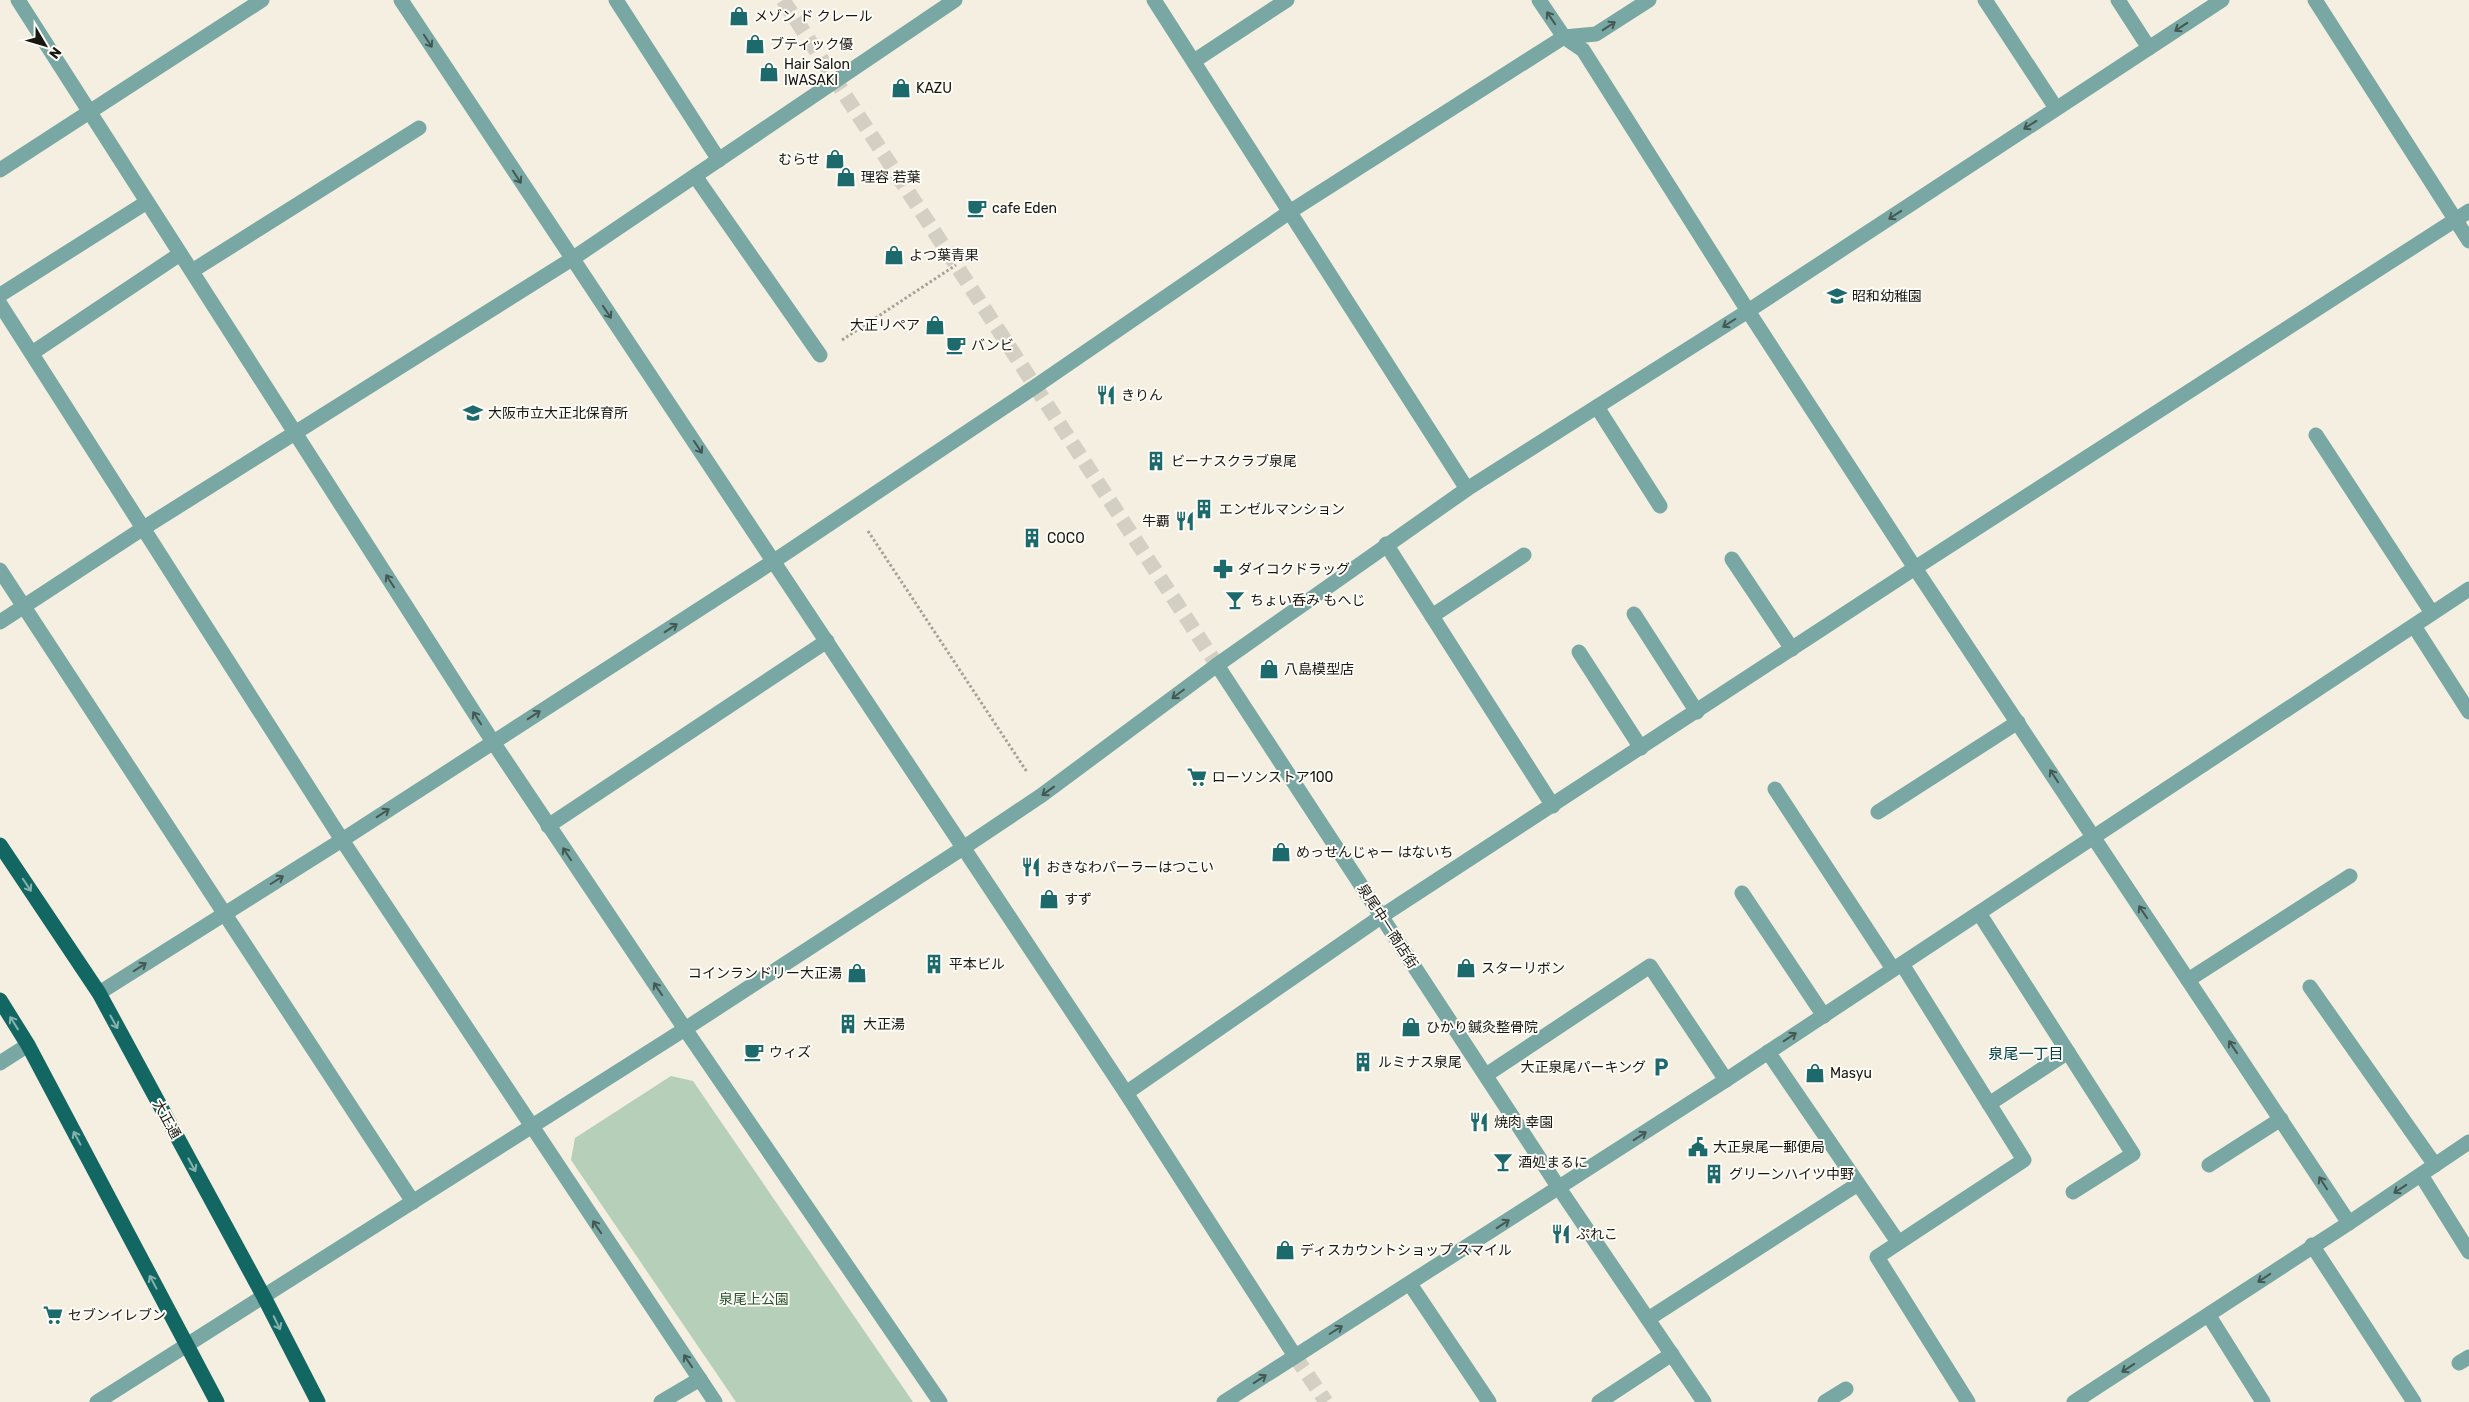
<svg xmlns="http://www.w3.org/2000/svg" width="2469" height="1402" font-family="Rubik,'Noto Sans JP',sans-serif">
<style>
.green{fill:#b6cfb8}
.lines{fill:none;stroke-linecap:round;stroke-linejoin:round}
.minor-tunnel{stroke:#d3cfc2;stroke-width:15;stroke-dasharray:15 8;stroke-linecap:butt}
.path{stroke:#a5a197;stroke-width:3;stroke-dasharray:2.5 2.5;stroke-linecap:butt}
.minor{stroke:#79a7a3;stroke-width:15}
.major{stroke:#126763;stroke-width:15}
.oneway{stroke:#445853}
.oneway2{stroke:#88b2ad}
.labels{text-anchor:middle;stroke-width:4;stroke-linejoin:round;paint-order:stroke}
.poi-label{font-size:14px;fill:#191712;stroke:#fefcf7;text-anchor:start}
.street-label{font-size:14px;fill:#191712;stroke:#fefcf7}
.park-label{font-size:14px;fill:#24522b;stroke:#fefcf7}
.neighbourhood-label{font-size:15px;fill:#004244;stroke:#fefcf7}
</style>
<rect width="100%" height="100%" fill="#f4efe1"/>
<!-- green -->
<path class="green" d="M 671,1076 L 693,1081 L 913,1402 L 736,1402 L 571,1160 L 575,1138 Z"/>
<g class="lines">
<!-- minor-tunnel -->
<g class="minor-tunnel">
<path d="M 783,0 L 1217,665"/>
<path d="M 1295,1356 L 1326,1402"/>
</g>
<!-- path -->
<g class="path">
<path d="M 842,340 L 956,265"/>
<path d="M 868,531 L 1027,772"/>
</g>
<!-- minor -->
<g class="minor">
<path d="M 18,0 L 493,742 L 685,1029 L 940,1402"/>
<path d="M 401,0 L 1126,1093 L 1295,1356"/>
<path d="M 616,0 L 719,160"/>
<path d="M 1154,0 L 1467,489"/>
<path d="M 1539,0 L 1564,37 L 1583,50 L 1748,311 L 1915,568 L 2349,1223"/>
<path d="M 1985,0 L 2056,108"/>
<path d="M 2118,0 L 2149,48"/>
<path d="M 2315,0 L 2469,241"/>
<path d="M 1194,61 L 1287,0"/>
<path d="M 0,170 L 262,0"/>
<path d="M 695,176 L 820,355"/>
<path d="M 192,271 L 419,128"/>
<path d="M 0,295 L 147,202"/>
<path d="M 0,304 L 342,840 L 715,1402"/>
<path d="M 32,353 L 180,254"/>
<path d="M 1597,407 L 1660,506"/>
<path d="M 2316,435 L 2432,613"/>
<path d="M 1386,544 L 1553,806"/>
<path d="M 1732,559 L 1792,649"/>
<path d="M 0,570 L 413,1202"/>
<path d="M 1634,614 L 1697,712"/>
<path d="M 1432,616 L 1524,555"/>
<path d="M 0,622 L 142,529 L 572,259 L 955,0"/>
<path d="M 2414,626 L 2469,712"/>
<path d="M 1579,652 L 1641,748"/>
<path d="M 1217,665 L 1559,1188 L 1704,1402"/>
<path d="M 1775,789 L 1893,969"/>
<path d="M 1878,812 L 2018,722"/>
<path d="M 548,826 L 827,641"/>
<path d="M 1742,893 L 1824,1016"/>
<path d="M 1979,913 L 2133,1154 L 2073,1192"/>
<path d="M 1902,964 L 2024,1160 L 1877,1257 L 1968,1402"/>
<path d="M 2188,980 L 2350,876"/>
<path d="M 2310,987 L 2435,1165"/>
<path d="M 99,993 L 342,840 L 774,561 L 1036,386 L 1291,211 L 1564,37 L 1596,34 L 1649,0"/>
<path d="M 1768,1052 L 1898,1242"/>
<path d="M 0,1063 L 28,1045"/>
<path d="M 1486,1075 L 1650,966 L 1726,1080"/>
<path d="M 1126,1093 L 1382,916 L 1915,568 L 2469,211"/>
<path d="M 1989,1104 L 2068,1052"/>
<path d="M 2209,1165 L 2281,1119"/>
<path d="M 2421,1175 L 2469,1252"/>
<path d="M 2312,1245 L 2414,1402"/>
<path d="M 1410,1284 L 1489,1402"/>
<path d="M 2209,1316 L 2263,1402"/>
<path d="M 1648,1319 L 1858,1184"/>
<path d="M 2459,1363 L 2469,1357"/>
<path d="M 97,1402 L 685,1029 L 963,848 L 1042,795 L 1217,665 L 1467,489 L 1748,311 L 2222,0"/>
<path d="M 661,1402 L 700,1379"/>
<path d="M 1224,1402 L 1726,1080 L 2469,589"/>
<path d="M 1599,1402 L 1672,1354"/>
<path d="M 1825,1402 L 1846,1389"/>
<path d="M 2074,1402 L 2349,1223 L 2469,1142"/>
</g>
<!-- major -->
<g class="major">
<path d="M 0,845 L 99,993 L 264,1297 L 318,1402"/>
<path d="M 0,1000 L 28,1045 L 217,1402"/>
</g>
</g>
<!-- one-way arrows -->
<defs><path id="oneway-shaft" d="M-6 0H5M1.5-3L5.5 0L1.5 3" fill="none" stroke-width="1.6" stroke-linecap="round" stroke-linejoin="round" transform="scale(1.25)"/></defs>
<g class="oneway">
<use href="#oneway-shaft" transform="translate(1551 18) rotate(-124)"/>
<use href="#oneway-shaft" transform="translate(1609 26) rotate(-33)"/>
<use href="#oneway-shaft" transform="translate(2181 27) rotate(147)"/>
<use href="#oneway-shaft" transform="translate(428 41) rotate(57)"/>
<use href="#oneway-shaft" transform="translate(2030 125) rotate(147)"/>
<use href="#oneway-shaft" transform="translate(517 177) rotate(57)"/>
<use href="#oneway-shaft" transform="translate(1895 215) rotate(147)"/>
<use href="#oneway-shaft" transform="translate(607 312) rotate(56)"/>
<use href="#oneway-shaft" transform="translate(1729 323) rotate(148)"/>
<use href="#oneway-shaft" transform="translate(698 447) rotate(56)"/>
<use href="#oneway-shaft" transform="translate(390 581) rotate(-123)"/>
<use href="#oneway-shaft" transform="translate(671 628) rotate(-33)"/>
<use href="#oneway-shaft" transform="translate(1178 694) rotate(143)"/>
<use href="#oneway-shaft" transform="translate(534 715) rotate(-33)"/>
<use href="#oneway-shaft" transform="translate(477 718) rotate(-123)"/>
<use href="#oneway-shaft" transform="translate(2054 776) rotate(-123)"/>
<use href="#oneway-shaft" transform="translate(1048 791) rotate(144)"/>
<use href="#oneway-shaft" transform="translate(383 813) rotate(-33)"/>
<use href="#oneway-shaft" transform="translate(567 854) rotate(-124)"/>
<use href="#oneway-shaft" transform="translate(277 880) rotate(-32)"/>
<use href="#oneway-shaft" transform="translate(2143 912) rotate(-124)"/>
<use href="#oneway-shaft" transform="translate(140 967) rotate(-33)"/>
<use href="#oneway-shaft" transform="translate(658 989) rotate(-124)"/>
<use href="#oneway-shaft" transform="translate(1790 1037) rotate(-33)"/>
<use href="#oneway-shaft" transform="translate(2233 1047) rotate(-124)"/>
<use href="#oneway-shaft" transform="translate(1640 1136) rotate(-33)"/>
<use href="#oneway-shaft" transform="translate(2323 1183) rotate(-123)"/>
<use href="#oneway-shaft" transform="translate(2400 1189) rotate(146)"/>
<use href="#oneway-shaft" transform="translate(1503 1224) rotate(-33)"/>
<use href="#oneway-shaft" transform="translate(597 1227) rotate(-124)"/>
<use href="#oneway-shaft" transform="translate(2264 1278) rotate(146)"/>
<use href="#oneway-shaft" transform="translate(1336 1330) rotate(-32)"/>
<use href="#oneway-shaft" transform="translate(688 1361) rotate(-124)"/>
<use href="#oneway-shaft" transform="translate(2128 1368) rotate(147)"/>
<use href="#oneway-shaft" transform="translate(1260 1379) rotate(-33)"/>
</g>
<g class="oneway2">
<use href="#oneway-shaft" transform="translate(27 885) rotate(56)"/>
<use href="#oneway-shaft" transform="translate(114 1022) rotate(61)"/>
<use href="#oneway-shaft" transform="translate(14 1023) rotate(-122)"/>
<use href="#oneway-shaft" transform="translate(77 1138) rotate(-118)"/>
<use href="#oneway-shaft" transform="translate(192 1165) rotate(61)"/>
<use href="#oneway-shaft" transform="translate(153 1282) rotate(-118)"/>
<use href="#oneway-shaft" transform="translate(277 1323) rotate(64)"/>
</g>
<!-- icons -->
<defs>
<symbol id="shop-bare" viewBox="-9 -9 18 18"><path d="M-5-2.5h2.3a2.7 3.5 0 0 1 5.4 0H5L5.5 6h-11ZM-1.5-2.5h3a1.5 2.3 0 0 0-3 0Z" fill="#1d6a6d" stroke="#fefcf7" stroke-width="2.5" paint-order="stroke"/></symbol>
<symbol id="cafe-bare" viewBox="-9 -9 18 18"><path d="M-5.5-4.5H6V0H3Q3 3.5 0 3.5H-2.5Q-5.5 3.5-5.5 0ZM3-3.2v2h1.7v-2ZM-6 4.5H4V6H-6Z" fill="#1d6a6d" stroke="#fefcf7" stroke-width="2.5" paint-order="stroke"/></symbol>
<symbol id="school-bare" viewBox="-9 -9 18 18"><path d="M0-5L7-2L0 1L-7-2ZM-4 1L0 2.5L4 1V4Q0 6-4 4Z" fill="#1d6a6d" stroke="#fefcf7" stroke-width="2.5" paint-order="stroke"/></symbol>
<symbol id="restaurant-bare" viewBox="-9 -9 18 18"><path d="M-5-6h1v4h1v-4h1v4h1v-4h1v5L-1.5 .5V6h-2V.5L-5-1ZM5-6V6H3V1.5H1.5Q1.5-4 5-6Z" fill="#1d6a6d" stroke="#fefcf7" stroke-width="2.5" paint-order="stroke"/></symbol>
<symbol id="building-bare" viewBox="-9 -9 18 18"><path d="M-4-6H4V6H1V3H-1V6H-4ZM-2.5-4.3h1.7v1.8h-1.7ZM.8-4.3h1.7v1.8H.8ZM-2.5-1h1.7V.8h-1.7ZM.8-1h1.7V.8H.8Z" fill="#1d6a6d" stroke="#fefcf7" stroke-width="2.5" paint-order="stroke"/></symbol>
<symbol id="pharmacy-bare" viewBox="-9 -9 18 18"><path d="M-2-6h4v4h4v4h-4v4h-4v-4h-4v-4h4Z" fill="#1d6a6d" stroke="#fefcf7" stroke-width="2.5" paint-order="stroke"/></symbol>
<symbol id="bar-bare" viewBox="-9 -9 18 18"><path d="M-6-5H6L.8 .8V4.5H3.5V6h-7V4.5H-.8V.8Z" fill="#1d6a6d" stroke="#fefcf7" stroke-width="2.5" paint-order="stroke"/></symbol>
<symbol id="supermarket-bare" viewBox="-9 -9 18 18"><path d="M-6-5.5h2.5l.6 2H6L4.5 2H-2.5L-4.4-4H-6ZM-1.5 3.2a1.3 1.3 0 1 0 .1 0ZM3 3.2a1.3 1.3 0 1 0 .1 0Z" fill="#1d6a6d" stroke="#fefcf7" stroke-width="2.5" paint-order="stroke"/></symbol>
<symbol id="parking-bare" viewBox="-9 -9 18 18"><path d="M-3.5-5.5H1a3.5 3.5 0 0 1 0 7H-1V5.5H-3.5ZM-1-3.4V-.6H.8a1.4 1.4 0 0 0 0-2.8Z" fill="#1d6a6d" stroke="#fefcf7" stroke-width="2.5" paint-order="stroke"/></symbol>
<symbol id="civic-bare" viewBox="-9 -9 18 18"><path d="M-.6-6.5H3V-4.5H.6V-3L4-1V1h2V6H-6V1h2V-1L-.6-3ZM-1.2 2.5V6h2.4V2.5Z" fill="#1d6a6d" stroke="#fefcf7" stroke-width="2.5" paint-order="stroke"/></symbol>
</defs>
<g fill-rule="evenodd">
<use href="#shop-bare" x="725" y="2" width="28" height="28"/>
<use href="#shop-bare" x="741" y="30" width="28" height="28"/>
<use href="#shop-bare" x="755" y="58" width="28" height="28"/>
<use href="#shop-bare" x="887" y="74" width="28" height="28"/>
<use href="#shop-bare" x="821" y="145" width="28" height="28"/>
<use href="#shop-bare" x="832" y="163" width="28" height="28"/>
<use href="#cafe-bare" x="963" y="194" width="28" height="28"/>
<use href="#shop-bare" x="880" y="241" width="28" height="28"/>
<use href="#school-bare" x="1823" y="282" width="28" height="28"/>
<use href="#shop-bare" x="921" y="311" width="28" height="28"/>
<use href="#cafe-bare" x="942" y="331" width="28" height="28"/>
<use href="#restaurant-bare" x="1092" y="381" width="28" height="28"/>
<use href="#school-bare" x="459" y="399" width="28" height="28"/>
<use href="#building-bare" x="1142" y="447" width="28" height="28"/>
<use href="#building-bare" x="1190" y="495" width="28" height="28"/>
<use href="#restaurant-bare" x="1171" y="507" width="28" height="28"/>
<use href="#building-bare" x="1018" y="524" width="28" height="28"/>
<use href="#pharmacy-bare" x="1209" y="555" width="28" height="28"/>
<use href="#bar-bare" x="1221" y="586" width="28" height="28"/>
<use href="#shop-bare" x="1255" y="655" width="28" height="28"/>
<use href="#supermarket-bare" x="1183" y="763" width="28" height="28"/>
<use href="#shop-bare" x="1267" y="838" width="28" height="28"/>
<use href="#restaurant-bare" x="1017" y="853" width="28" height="28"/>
<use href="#shop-bare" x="1035" y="885" width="28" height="28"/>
<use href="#building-bare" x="920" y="950" width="28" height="28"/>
<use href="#shop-bare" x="1452" y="954" width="28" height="28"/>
<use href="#shop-bare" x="843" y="959" width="28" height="28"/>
<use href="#building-bare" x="834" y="1010" width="28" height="28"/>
<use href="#shop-bare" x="1397" y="1013" width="28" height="28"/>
<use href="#cafe-bare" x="740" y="1038" width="28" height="28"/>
<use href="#building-bare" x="1349" y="1048" width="28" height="28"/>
<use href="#parking-bare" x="1647" y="1053" width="28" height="28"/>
<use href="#shop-bare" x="1801" y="1059" width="28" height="28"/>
<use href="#restaurant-bare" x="1465" y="1108" width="28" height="28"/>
<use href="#civic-bare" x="1684" y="1133" width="28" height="28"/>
<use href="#bar-bare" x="1489" y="1148" width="28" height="28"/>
<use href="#building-bare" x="1700" y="1160" width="28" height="28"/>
<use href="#restaurant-bare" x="1547" y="1220" width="28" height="28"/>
<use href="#shop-bare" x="1271" y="1236" width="28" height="28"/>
<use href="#supermarket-bare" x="39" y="1301" width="28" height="28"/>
</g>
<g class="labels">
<!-- poi labels -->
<g class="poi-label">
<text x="754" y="21">メゾン ド クレール</text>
<text x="770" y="49">ブティック優</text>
<text x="784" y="69">Hair Salon<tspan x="784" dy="16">IWASAKI</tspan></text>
<text x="916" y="93">KAZU</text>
<text x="820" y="164" text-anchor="end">むらせ</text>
<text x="861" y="182">理容 若葉</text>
<text x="992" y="213">cafe Eden</text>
<text x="909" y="260">よつ葉青果</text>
<text x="1852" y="301">昭和幼稚園</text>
<text x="920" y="330" text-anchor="end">大正リペア</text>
<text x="971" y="350">バンビ</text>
<text x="1121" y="400">きりん</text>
<text x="488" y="418">大阪市立大正北保育所</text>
<text x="1171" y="466">ビーナスクラブ泉尾</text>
<text x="1219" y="514">エンゼルマンション</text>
<text x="1170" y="526" text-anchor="end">牛覇</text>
<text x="1047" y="543">COCO</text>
<text x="1238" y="574">ダイコクドラッグ</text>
<text x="1250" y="605">ちょい呑み もへじ</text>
<text x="1284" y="674">八島模型店</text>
<text x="1212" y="782">ローソンストア100</text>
<text x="1296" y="857">めっせんじゃー はないち</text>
<text x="1046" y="872">おきなわパーラーはつこい</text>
<text x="1064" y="904">すず</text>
<text x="949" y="969">平本ビル</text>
<text x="1481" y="973">スターリボン</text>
<text x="842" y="978" text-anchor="end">コインランドリー大正湯</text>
<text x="863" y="1029">大正湯</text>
<text x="1426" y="1032">ひかり鍼灸整骨院</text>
<text x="769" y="1057">ウィズ</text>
<text x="1378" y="1067">ルミナス泉尾</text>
<text x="1646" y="1072" text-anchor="end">大正泉尾パーキング</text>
<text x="1830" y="1078">Masyu</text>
<text x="1494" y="1127">焼肉 幸園</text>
<text x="1713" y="1152">大正泉尾一郵便局</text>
<text x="1518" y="1167">酒処まるに</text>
<text x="1729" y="1179">グリーンハイツ中野</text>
<text x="1576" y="1239">ぷれこ</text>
<text x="1300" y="1255">ディスカウントショップ スマイル</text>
<text x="68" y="1320">セブンイレブン</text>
</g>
<!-- street labels -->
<g class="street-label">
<text transform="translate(1388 926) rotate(57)" y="5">泉尾中一商店街</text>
<text transform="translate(167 1119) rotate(61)" y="5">大正通</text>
</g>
<!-- park labels -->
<g class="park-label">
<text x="754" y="1304">泉尾上公園</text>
</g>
<!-- neighbourhood labels -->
<g class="neighbourhood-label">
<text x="2026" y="1059">泉尾一丁目</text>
</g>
</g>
<!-- north arrow -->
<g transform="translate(45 45) rotate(128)" stroke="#fefcf7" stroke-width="4" paint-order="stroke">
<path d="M0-4L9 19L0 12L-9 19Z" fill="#191712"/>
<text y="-8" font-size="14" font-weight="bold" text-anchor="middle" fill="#191712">N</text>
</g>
</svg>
